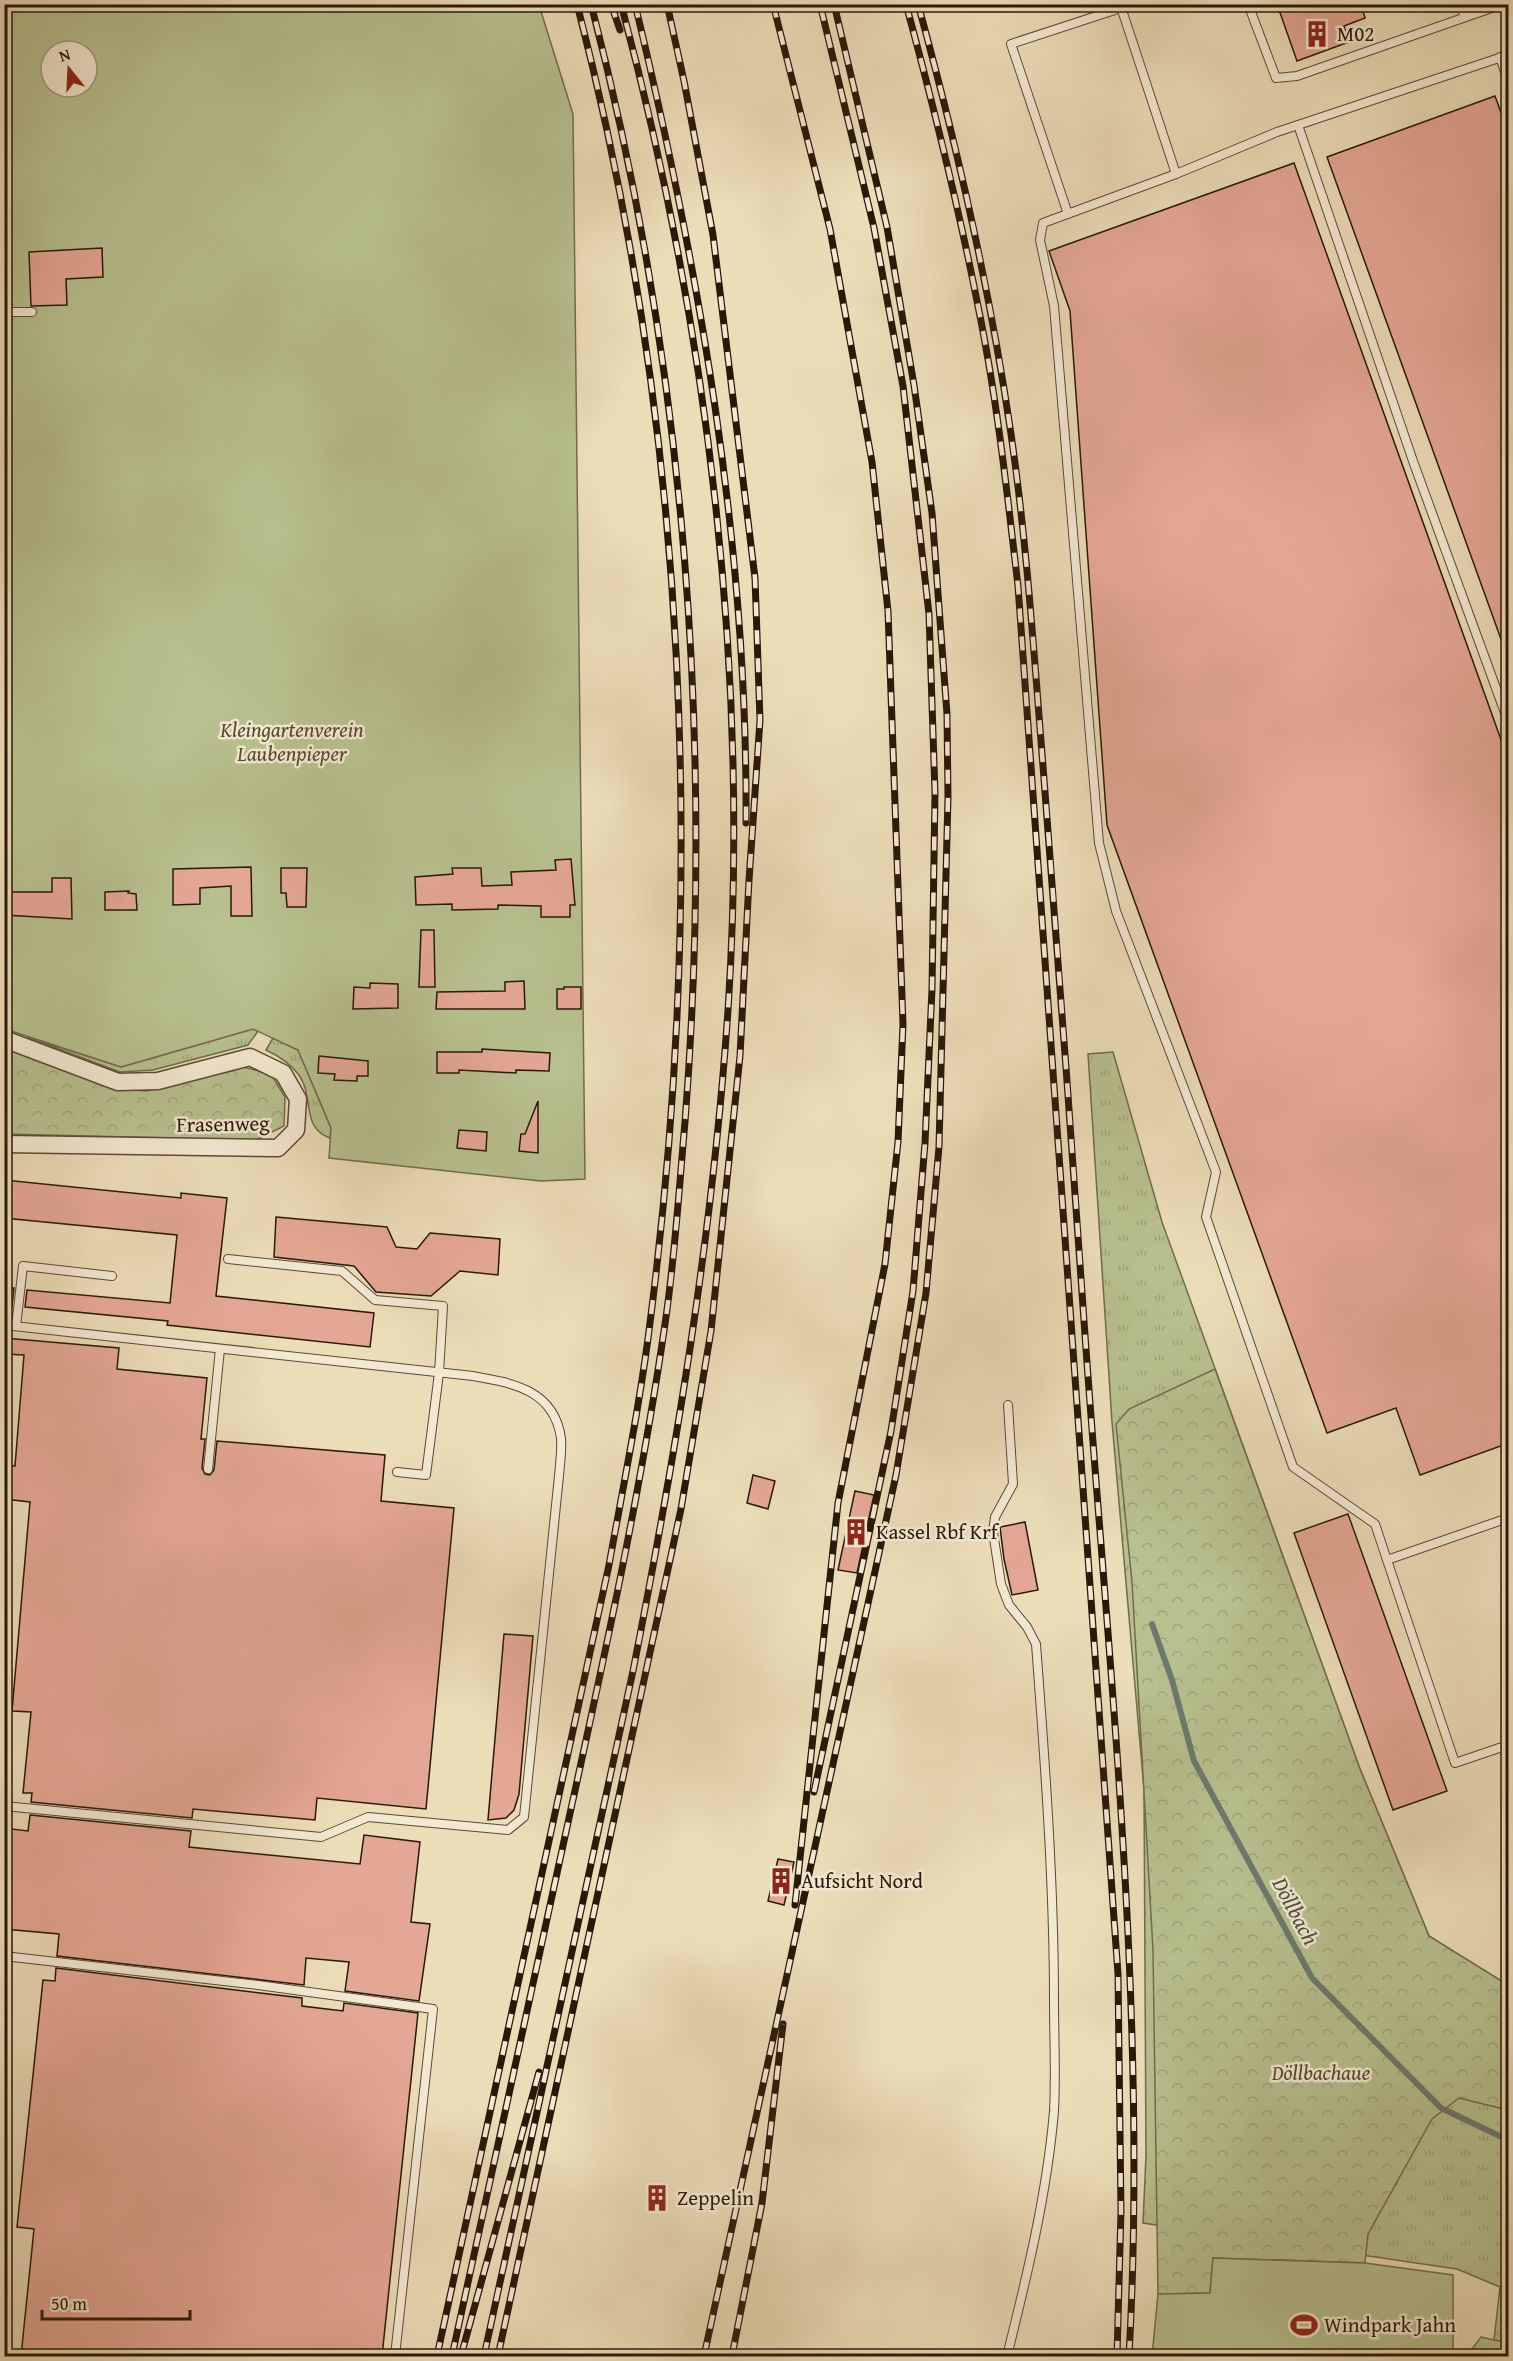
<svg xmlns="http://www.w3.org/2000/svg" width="1513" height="2361" font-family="'Gentium Book Plus',serif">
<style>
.grass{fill:url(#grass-tufts);stroke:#706c4b;stroke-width:1.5}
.forest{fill:url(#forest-crowns);stroke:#706c4b;stroke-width:1.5}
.garden{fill:#b8c08f;stroke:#706c4b;stroke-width:1.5;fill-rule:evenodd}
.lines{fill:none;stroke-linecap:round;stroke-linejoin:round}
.stream{stroke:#6c7a6e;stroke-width:6}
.building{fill:#e5a795;stroke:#291807;stroke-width:1.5}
.service-casing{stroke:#5a4934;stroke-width:10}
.minor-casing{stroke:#5a4934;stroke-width:19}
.service{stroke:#f3e9d2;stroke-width:8}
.minor{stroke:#f3e9d2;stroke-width:16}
.rail-casing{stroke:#291807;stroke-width:7}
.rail{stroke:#f3e9d2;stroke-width:4.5;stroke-dasharray:14;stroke-linecap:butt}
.labels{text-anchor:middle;stroke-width:5;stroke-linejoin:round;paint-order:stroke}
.poi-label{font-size:21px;fill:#291807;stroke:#f3e9d2;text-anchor:start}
.park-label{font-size:21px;font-style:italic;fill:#544a30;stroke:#f3e9d2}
.street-label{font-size:21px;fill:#291807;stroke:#f3e9d2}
.water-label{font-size:22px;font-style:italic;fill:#505143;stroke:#f3e9d2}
</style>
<defs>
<pattern id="grass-tufts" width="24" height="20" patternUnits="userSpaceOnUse" patternTransform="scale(1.5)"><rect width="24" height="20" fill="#b8c08f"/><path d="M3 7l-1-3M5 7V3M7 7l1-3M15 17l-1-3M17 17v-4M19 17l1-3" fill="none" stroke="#9ea47a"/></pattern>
<pattern id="forest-crowns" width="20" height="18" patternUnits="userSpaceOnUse" patternTransform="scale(1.5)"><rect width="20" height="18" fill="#b8c08f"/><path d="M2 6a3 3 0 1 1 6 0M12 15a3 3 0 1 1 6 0" fill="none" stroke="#9ea47a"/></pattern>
</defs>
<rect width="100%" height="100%" fill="#ecddb9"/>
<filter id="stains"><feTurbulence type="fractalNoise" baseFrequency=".00333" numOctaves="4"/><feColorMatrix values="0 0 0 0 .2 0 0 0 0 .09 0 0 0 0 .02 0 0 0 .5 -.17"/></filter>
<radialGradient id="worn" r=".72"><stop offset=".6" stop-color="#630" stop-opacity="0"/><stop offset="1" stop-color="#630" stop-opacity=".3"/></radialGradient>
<!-- grass -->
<g class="grass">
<path d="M 253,1029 L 258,1031 L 248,1045 L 153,1070 L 120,1072 L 27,1037 L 121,1067 Z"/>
<path d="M 273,1038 L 298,1050 L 331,1128 L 330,1138 C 301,1128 314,1096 299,1075 C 290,1063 279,1056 266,1050 Z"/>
<path d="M 1113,1052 L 1162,1222 L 1360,1769 L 1429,1936 L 1508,1988 L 1508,2343 L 1494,2340 L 1500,2287 L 1457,2269 L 1143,2223 L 1146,2156 L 1144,1789 L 1112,1422 L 1088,1054 Z"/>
</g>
<!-- forest -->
<g class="forest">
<path d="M 4,1047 L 117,1089 L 147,1091 L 243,1067 L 271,1074 L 285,1097 L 284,1126 L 256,1140 L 5,1134 Z"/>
<path d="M 1215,1369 L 1360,1769 L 1429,1936 L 1508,1985 L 1508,2110 L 1459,2098 L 1432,2119 L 1368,2234 L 1365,2263 L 1213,2258 L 1210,2293 L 1158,2294 L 1153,1950 L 1132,1582 L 1116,1424 L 1129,1409 Z"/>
</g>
<!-- garden -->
<g class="garden">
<path d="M 4,5 L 539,5 L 573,114 L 585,1179 L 541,1181 L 329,1158 L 331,1128 L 298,1050 L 253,1029 L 121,1067 L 5,1029 ZM 51,51 L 87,51 L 87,87 L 51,87 Z"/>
<path d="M 1213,2258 L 1365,2263 L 1453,2275 L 1453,2356 L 1152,2356 L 1158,2294 L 1210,2293 Z"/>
<path d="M 1481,2337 L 1508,2343 L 1508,2356 L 1472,2356 L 1472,2349 Z"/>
</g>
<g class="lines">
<!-- stream -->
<path class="stream" d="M 1152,1624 L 1172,1680 L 1194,1761 L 1312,1978 L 1441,2108 L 1508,2140"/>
</g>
<!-- building -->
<g class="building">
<path d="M 1277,4 L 1361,4 L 1365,18 L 1344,26 L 1349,42 L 1297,61 Z"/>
<path d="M 1495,96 L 1509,135 L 1506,653 L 1327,157 Z"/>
<path d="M 1294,163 L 1509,762 L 1509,1443 L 1420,1475 L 1396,1408 L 1327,1433 L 1107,825 L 1070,311 L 1049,251 Z"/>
<path d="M 102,248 L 103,277 L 66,279 L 67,305 L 31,306 L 29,252 Z"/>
<path d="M 571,859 L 575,905 L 570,905 L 570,917 L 541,917 L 541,906 L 498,905 L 498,909 L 452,910 L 452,904 L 416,905 L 415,877 L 453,874 L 452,868 L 481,868 L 482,886 L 512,885 L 511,872 L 556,870 L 555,860 Z"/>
<path d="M 251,867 L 252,916 L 231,916 L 231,886 L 200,888 L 200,904 L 173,905 L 173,869 Z"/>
<path d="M 281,868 L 307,868 L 306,907 L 287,907 L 286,893 L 281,893 Z"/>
<path d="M 52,878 L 71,878 L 72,919 L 4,915 L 4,892 L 52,892 Z"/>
<path d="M 129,891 L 128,893 L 136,894 L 137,910 L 105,910 L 105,892 Z"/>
<path d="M 421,930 L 434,930 L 435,987 L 419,987 Z"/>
<path d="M 524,981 L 525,1009 L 436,1009 L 437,992 L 505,991 L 505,982 Z"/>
<path d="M 370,983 L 398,984 L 398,1008 L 353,1009 L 354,987 L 370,988 Z"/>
<path d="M 564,987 L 581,987 L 581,1009 L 557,1009 L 557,989 L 564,989 Z"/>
<path d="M 482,1049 L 550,1053 L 549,1071 L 516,1070 L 516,1073 L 459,1070 L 459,1073 L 437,1073 L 437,1052 L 482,1052 Z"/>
<path d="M 319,1056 L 368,1061 L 368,1076 L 357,1076 L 357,1081 L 334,1080 L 335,1074 L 318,1073 Z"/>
<path d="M 538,1101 L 538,1153 L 519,1151 L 521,1134 L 525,1134 Z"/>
<path d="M 459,1130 L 487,1132 L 486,1151 L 457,1148 Z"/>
<path d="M 4,1180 L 181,1198 L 181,1193 L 227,1198 L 216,1296 L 374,1313 L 370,1347 L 167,1325 L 168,1321 L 25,1307 L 27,1290 L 170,1303 L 177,1235 L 4,1218 Z"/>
<path d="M 276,1217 L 387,1227 L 396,1247 L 417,1249 L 430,1233 L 500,1239 L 498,1275 L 460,1271 L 431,1296 L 376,1292 L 354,1266 L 274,1257 Z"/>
<path d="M 4,1288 L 14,1288 L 12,1306 L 4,1305 Z"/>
<path d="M 4,1338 L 119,1348 L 117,1369 L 207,1378 L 201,1439 L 205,1439 L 202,1468 L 205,1474 L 210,1475 L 214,1470 L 217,1441 L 385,1455 L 381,1501 L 454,1508 L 426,1809 L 317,1798 L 315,1820 L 193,1809 L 192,1818 L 31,1802 L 32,1793 L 23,1793 L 31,1712 L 12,1711 L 30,1502 L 4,1499 L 4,1465 L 15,1466 L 24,1355 L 4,1354 Z"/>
<path d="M 753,1475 L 775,1481 L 768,1509 L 747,1503 Z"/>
<path d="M 855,1491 L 874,1495 L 857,1573 L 838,1570 Z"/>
<path d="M 1348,1514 L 1447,1791 L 1393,1810 L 1294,1533 Z"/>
<path d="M 1025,1522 L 1038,1590 L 1012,1595 L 1004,1559 L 1000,1527 Z"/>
<path d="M 504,1634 L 533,1636 L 519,1794 L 514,1810 L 506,1818 L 488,1820 Z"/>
<path d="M 30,1815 L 191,1831 L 189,1847 L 360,1864 L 364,1835 L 420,1842 L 411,1922 L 430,1924 L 419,2001 L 345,1991 L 349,1962 L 306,1958 L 304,1985 L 57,1956 L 59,1934 L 4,1929 L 4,1828 L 28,1831 Z"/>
<path d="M 778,1859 L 794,1862 L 784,1905 L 768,1901 Z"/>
<path d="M 56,1968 L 302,1998 L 302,2006 L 343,2011 L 344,2003 L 418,2013 L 382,2356 L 21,2356 L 34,2229 L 17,2227 L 43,1980 L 55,1981 Z"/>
</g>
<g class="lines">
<defs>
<g id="service">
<path d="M 1120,4 L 1176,174"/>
<path d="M 1248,4 L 1276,78 L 1297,76 L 1503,4"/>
<path d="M 1460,4 L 1465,17"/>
<path d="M 1508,55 L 1277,132 L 1176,174 L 1043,223 L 1040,240 L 1054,306 L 1099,843 L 1116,911 L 1216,1172 L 1206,1217 L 1293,1467 L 1375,1524 L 1387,1560 L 1508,1518"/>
<path d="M 1500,57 L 1508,81"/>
<path d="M 1298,125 L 1413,461 L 1508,721"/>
<path d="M 1068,214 L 1011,44 L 1121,8"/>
<path d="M 4,312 L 32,312"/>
<path d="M 228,1259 L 342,1271 L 375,1300 L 443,1306 L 439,1373 L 426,1475 L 397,1472"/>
<path d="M 4,1325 L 473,1376 C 513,1383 554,1390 561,1438 C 562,1450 560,1464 559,1476 L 524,1817 L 508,1830 L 368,1817 L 321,1837 L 4,1806"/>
<path d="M 16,1326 L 23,1266 L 112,1276"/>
<path d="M 208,1469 L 220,1349"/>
<path d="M 4,1516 L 7,1524 L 4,1548"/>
<path d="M 1387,1560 L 1455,1763 L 1508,1745"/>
<path d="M 4,1956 L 258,1985 L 433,2009 L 395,2356"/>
<path d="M 1007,2356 C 1027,2276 1047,2194 1054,2111 C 1056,2075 1054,2038 1054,2002 C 1054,1882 1045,1763 1036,1644 L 1027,1627 L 1009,1605 L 1001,1584 L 993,1532 L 995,1517 L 1013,1484 L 1008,1405"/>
</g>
<path id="minor" d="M 4,1039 L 118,1082 L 158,1081 L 250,1057 L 283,1073 L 298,1099 L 296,1130 L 278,1148 L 4,1144"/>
</defs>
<!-- service casing -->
<use href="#service" class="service-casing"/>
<!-- minor casing -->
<use href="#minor" class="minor-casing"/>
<!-- service -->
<use href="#service" class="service"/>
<!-- minor -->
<use href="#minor" class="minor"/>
<defs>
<g id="rail">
<path d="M 611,4 L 620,30"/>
<path d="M 635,4 C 700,273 748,547 746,823"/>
<path d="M 773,4 L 830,229 L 872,462 L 888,611 L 903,1024 L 898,1142 L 885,1264 L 838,1503 L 795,1905"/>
<path d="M 906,4 C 933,104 958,204 978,306 C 997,398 1007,492 1018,586 L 1118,1974 L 1121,2211 L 1117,2356"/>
<path d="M 918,4 C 957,146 990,289 1011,434 C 1027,544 1034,655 1043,766 C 1058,956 1072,1145 1085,1335 C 1109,1675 1148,2016 1129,2356"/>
<path d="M 814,1792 L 891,1431 L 913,1291 L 925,1143 L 932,989 L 935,793 L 929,614 L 903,386 L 874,228 L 820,4"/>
<path d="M 437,2356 L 609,1565 C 624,1482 641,1399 651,1315 C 706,879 688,431 577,4"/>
<path d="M 452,2356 C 491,2177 530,1998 569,1818 C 605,1654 641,1490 665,1324 C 675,1257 679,1189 685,1122 C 714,749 686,367 591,4"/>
<path d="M 461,2356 L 539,2072"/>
<path d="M 484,2356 L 633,1671 C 676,1452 713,1232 728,1010 C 750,676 708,327 621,4"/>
<path d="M 498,2356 L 681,1509 L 711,1331 L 740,1056 L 749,880 L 760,720 L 755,578 L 713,235 L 684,81 L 667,4"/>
<path d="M 704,2356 L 896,1475 L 926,1293 L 939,1147 L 948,797 L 947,714 L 932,513 L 914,385 L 887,227 L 834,4"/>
<path d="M 732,2356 L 762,2203 L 783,2024"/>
</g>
</defs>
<!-- rail casing -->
<use href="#rail" class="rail-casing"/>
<!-- rail -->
<use href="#rail" class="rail"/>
</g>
<!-- icons -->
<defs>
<symbol id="building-bare" viewBox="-9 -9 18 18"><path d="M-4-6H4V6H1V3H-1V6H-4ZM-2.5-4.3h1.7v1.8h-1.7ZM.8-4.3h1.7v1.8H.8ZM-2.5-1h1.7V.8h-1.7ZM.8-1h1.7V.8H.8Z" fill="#8f2418" stroke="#f3e9d2" stroke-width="2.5" paint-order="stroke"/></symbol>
<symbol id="stadium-bare" viewBox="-9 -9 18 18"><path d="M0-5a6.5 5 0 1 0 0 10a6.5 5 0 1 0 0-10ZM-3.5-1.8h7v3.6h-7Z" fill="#8f2418" stroke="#f3e9d2" stroke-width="2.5" paint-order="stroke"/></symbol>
</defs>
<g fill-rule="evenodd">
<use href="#building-bare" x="1298" y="15" width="38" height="38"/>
<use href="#building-bare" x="837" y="1513" width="38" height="38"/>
<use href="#building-bare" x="762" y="1862" width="38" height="38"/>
<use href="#building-bare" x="638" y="2179" width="38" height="38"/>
<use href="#stadium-bare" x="1285" y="2306" width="38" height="38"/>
</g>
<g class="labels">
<!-- poi labels -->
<g class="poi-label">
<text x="1337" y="41">M02</text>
<text x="876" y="1539">Kassel Rbf Krf</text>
<text x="801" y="1888">Aufsicht Nord</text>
<text x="677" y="2205">Zeppelin</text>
<text x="1324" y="2332">Windpark Jahn</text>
</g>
<!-- park labels -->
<g class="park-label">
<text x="292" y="737">Kleingartenverein<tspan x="292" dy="24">Laubenpieper</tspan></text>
<text x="1321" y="2080">Döllbachaue</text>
</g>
<!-- street labels -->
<g class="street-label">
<text transform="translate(223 1124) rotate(-1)" y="7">Frasenweg</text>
</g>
<!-- water labels -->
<g class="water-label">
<text transform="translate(1296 1911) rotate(62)" y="8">Döllbach</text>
</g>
</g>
<!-- margin -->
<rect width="1513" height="2361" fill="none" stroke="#ecddb9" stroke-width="24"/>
<rect x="6" y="6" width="1501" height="2349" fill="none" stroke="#291807" stroke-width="3"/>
<rect x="12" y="12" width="1489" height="2337" fill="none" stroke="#291807" stroke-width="1.5"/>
<!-- north arrow -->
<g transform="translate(69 69) rotate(342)"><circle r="28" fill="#f3e9d2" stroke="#a29581" stroke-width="1.5"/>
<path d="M0-4.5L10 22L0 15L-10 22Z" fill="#8f2418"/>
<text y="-9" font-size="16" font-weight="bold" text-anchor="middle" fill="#291807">N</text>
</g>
<!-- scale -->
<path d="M42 2310v9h148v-9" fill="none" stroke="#291807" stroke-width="3"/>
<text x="51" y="2310" font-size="18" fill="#291807" stroke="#f3e9d2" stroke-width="4.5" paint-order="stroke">50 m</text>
<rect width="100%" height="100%" filter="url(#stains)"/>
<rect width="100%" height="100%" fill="url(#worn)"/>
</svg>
